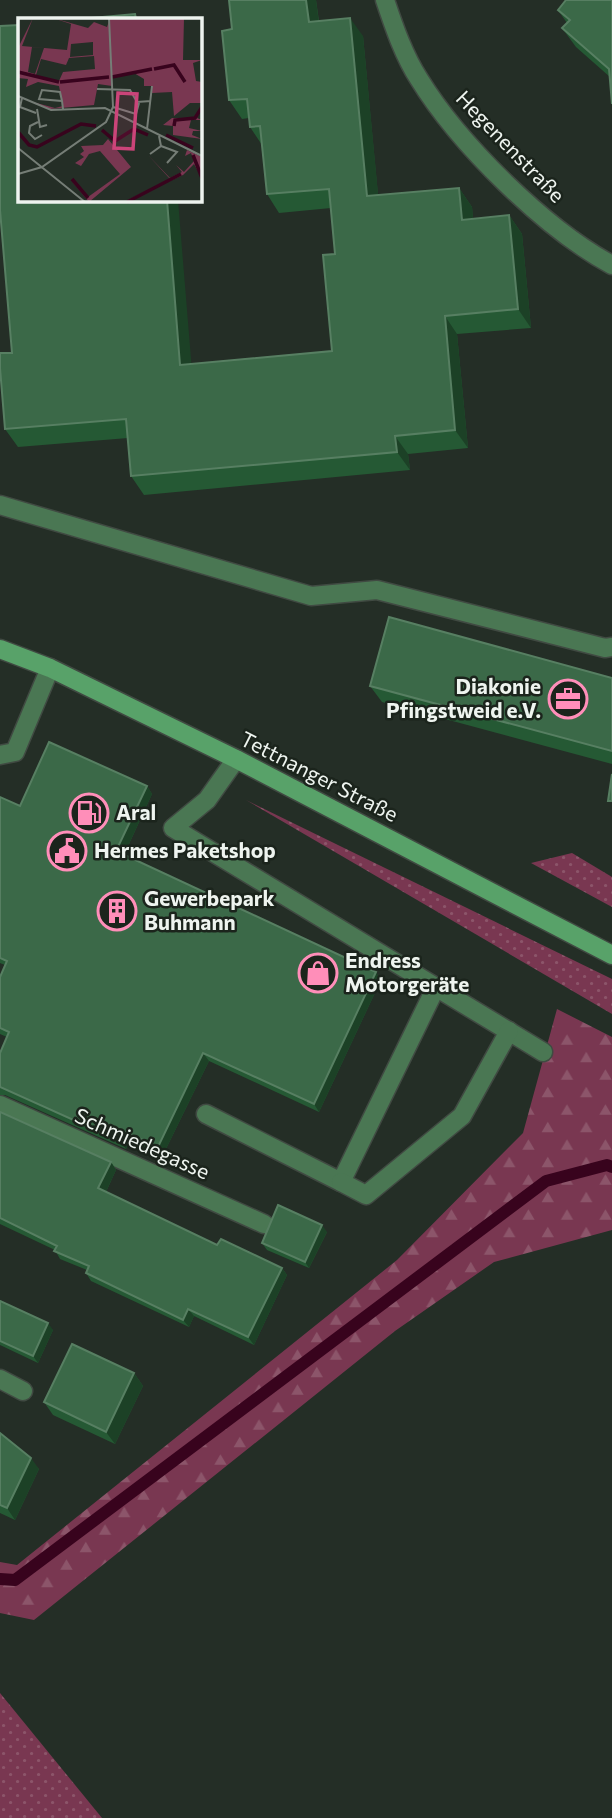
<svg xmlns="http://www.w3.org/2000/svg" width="612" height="1818" font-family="Commissioner,sans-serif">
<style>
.grass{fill:url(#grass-dots)}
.forest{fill:url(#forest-firs)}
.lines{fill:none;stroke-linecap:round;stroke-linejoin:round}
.stream{stroke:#38031d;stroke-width:12}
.lane-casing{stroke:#404a42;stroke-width:21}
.street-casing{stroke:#404a42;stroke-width:21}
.secondary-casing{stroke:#404a42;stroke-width:21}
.lane{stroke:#4a7753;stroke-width:18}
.street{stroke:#4a7753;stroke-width:18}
.secondary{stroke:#58a269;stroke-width:18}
.wall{fill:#255934}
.shaded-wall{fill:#1c4126}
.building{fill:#3b6948;stroke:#577f62;stroke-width:2}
.labels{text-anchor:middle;stroke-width:5;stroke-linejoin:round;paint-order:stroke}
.street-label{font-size:21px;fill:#eef4ef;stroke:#1b241c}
.poi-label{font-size:21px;font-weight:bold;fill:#eef4ef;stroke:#1b241c;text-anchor:start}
.inset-river{fill:none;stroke:#38031d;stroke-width:3.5}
.inset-road{fill:none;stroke:#757d76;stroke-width:2}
.view{fill:#cb4479;fill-opacity:0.15;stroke:#cb4479;stroke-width:3.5}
.inset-edge{fill:none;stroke:#eef4ef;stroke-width:3.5}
</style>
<defs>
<pattern id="grass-dots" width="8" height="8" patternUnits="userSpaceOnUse" patternTransform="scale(1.75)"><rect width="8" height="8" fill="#793751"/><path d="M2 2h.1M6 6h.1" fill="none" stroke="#8c556a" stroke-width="1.8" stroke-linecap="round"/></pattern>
<pattern id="forest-firs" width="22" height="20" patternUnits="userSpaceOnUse" patternTransform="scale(1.75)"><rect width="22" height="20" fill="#793751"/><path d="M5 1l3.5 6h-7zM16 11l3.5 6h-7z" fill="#8c556a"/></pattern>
</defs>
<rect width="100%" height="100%" fill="#242e26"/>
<!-- grass -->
<g class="grass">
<path d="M 246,800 L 612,979 L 612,1014 Z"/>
<path d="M 572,853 L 612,877 L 612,907 L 531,863 Z"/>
<path d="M 0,1693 L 102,1818 L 0,1818 Z"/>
</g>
<!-- forest -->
<path class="forest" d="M 557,1009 L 612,1037 L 612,1230 L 494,1262 L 395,1331 L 34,1620 L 0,1613 L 0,1562 L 17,1565 L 397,1260 L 523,1133 Z"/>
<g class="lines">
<!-- stream -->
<path class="stream" d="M 0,1579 L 15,1580 L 546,1181 L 607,1165 L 612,1167"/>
<defs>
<g id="lane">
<path d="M 0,505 L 311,596 L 377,590 L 605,648 L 612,647"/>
<path d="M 0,755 L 15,752 L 50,668"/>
<path d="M 236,759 L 207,800 L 173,828 L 543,1052"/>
<path d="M 206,1114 L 341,1182 L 436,987"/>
<path d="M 341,1182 L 366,1195 L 462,1116 L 509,1031"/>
</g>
<g id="street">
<path d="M 385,0 C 394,27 404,56 419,79 C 459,144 545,229 612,265"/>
<path d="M 0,1105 L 264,1224"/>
<path d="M 0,1379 L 23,1391"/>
</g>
<path id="secondary" d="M 0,649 L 50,668 L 236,759 L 612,955"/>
</defs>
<!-- lane casing -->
<use href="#lane" class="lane-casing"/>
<!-- street casing -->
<use href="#street" class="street-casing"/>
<!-- secondary casing -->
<use href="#secondary" class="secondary-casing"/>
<!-- lane -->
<use href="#lane" class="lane"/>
<!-- street -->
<use href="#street" class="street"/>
<!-- secondary -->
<use href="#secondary" class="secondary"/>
</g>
<!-- wall -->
<g class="wall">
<path d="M 229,0 L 316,0 L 319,21 L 363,36 L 378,195 L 459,188 L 472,207 L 473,219 L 509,215 L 522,234 L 531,328 L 457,334 L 468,448 L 408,454 L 410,470 L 144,495 L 131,476 L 128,438 L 18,447 L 5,429 L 12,353 L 192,364 L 332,351 L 335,254 L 331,208 L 279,213 L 267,194 L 262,145 L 250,127 L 249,118 L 242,119 L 229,100 L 232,29 Z"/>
<path d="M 612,0 L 610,77 L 576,47 L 562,28 L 567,23 L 558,10 Z"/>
<path d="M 612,678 L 612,764 L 382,702 L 370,686 Z"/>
<path d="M 147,786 L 152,794 L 124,855 L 381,980 L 319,1112 L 209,1061 L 163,1155 L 130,1140 L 126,1149 L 5,1095 L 0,1095 L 0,1053 L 7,1037 L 0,1034 L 0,977 L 5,965 L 0,963 L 0,797 L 20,806 Z"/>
<path d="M 0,1112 L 111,1162 L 116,1170 L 106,1192 L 217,1245 L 282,1268 L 287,1275 L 254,1345 L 194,1316 L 189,1327 L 91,1281 L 86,1273 L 87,1270 L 60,1259 L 55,1250 L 0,1224 Z"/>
<path d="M 327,1232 L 309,1268 L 267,1250 L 262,1243 Z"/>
<path d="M 0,1301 L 53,1330 L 38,1363 L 0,1345 Z"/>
<path d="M 134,1373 L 143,1386 L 115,1444 L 53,1415 L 44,1402 Z"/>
<path d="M 0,1433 L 39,1469 L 15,1520 L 0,1513 Z"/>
</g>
<!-- shaded-wall -->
<g class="shaded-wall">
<path d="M 306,0 L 316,0 L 321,40 L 309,22 Z"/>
<path d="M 350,18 L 363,36 L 380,214 L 367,196 Z"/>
<path d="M 459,188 L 472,207 L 475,238 L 462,220 Z"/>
<path d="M 167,200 L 178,200 L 193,383 L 180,365 Z"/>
<path d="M 509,215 L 522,234 L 531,328 L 518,309 Z"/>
<path d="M 445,316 L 457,334 L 468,448 L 455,430 Z"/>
<path d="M 395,436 L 408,454 L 410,470 L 397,452 Z"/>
<path d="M 147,786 L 152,794 L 122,859 L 116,851 Z"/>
<path d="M 376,972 L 381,980 L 319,1112 L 314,1104 Z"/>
<path d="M 203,1053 L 209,1061 L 163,1155 L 158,1147 Z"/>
<path d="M 125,1132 L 130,1140 L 126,1149 L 120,1141 Z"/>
<path d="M 111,1162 L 116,1170 L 104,1196 L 98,1188 Z"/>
<path d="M 322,1225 L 327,1232 L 309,1268 L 305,1262 Z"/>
<path d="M 282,1268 L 287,1275 L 254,1345 L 248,1337 Z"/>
<path d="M 188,1309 L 194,1316 L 189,1327 L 183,1320 Z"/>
<path d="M 48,1323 L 53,1330 L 38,1363 L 33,1356 Z"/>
<path d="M 134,1373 L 143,1386 L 115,1444 L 106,1432 Z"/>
<path d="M 31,1458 L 39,1469 L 15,1520 L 7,1508 Z"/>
</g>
<!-- building -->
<g class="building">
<path d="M 229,0 L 306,0 L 309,22 L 350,18 L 367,196 L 459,188 L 462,220 L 509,215 L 518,309 L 445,316 L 455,430 L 395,436 L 397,452 L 131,476 L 126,419 L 5,429 L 0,368 L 0,353 L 12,353 L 0,210 L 0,26 L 19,25 L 19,200 L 167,200 L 180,365 L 332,351 L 323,255 L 335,254 L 329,189 L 267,194 L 260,126 L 250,127 L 247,99 L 229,100 L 222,31 L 232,29 Z"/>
<path d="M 566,0 L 612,0 L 612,104 L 609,69 L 562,28 L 570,20 L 558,10 Z"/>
<path d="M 135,14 L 136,19 L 80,19 Z"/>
<path d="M 389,617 L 612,678 L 612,751 L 370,686 Z"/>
<path d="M 49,742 L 147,786 L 116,851 L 376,972 L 314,1104 L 203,1053 L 158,1147 L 125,1132 L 120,1141 L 0,1087 L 0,1053 L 9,1032 L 0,1028 L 0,977 L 7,961 L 0,958 L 0,797 L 20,806 Z"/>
<path d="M 612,774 L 612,801 L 608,801 Z"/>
<path d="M 0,1112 L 111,1162 L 98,1188 L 217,1245 L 221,1239 L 282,1268 L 248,1337 L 188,1309 L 183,1320 L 86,1273 L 89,1266 L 54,1251 L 57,1246 L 0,1218 Z"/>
<path d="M 278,1205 L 322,1225 L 305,1262 L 262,1243 Z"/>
<path d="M 0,1301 L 48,1323 L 33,1356 L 0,1341 Z"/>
<path d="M 72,1344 L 134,1373 L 106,1432 L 44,1402 Z"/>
<path d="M 0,1433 L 31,1458 L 7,1508 L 0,1505 Z"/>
</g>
<!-- icons -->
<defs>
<symbol id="office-ring" viewBox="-11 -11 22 22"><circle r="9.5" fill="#1b241c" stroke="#ff8eb9" stroke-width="1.5"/><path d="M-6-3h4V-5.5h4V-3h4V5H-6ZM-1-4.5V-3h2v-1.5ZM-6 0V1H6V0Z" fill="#ff8eb9"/></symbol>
<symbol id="fuel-ring" viewBox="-11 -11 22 22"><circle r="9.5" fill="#1b241c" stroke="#ff8eb9" stroke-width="1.5"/><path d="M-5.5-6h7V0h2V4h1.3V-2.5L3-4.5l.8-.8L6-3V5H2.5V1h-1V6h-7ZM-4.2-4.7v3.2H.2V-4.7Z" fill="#ff8eb9"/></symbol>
<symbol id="civic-ring" viewBox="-11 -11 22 22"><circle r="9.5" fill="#1b241c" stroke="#ff8eb9" stroke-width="1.5"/><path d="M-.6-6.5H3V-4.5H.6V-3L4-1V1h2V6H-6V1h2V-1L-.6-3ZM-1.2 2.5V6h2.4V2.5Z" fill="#ff8eb9"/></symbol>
<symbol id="building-ring" viewBox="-11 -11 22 22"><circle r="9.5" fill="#1b241c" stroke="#ff8eb9" stroke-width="1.5"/><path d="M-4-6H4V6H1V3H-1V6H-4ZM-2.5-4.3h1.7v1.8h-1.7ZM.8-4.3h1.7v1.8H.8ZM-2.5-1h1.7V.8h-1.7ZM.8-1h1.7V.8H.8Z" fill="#ff8eb9"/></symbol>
<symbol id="shop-ring" viewBox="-11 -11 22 22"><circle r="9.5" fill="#1b241c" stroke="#ff8eb9" stroke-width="1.5"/><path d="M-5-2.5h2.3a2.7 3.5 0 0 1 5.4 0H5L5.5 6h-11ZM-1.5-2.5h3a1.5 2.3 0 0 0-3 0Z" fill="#ff8eb9"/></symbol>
</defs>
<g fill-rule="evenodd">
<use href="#office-ring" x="546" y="677" width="44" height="44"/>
<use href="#fuel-ring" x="67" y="791" width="44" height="44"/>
<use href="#civic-ring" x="45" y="829" width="44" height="44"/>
<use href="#building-ring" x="95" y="889" width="44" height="44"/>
<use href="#shop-ring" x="296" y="951" width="44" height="44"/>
</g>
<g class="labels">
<!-- street labels -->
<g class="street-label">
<text transform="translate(510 147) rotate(46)" y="7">Hegenenstraße</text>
<text transform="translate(319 777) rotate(27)" y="7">Tettnanger Straße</text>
<text transform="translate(142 1144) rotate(24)" y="7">Schmiedegasse</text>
</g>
<!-- poi labels -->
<g class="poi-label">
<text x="541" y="694" text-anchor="end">Diakonie<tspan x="541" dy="24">Pfingstweid e.V.</tspan></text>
<text x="116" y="820">Aral</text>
<text x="94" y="858">Hermes Paketshop</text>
<text x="144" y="906">Gewerbepark<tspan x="144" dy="24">Buhmann</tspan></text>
<text x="345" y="968">Endress<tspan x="345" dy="24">Motorgeräte</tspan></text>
</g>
</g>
<!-- overview -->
<g transform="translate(18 18)">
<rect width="184" height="184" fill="#242e26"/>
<path d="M 15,0 L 4,28 L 49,32 L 53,6 L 35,0 L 70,10 L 76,4 L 89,9 L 92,0 L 166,0 L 165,42 L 184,42 L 175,45 L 178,63 L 184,64 L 184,85 L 172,85 L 156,98 L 154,74 L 134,75 L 134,68 L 126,68 L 126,61 L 116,55 L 94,59 L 94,68 L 80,66 L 76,87 L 32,91 L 11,83 L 37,90 L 45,88 L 41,68 L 20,64 L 8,69 L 10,61 L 0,60 L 0,54 L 41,63 L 45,54 L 77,51 L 76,38 L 51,40 L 48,47 L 23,41 L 18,57 L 0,53 L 0,30 ZM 75,24 L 75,37 L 52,39 L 53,26 ZM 14,29 L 26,30 L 17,56 L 10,54 ZM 184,88 L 179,100 L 184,102 L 173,102 L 171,110 L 184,113 L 175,113 L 174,117 L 184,121 L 155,117 L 155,108 L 145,107 L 154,100 L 178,100 ZM 90,121 L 113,149 L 71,184 L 53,162 L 70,179 L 102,156 L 82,133 L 71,136 L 63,148 L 57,145 L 66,139 L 62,136 L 66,133 L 63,128 L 85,127 ZM 169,132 L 184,139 L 184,160 L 176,146 L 165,157 L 106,184 L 152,161 L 130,137 L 152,160 L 164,154 L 158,147 L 166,154 L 176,143 L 173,135 L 167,138 Z" fill="#793751" fill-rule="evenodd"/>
<path class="inset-river" d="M 136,51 L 156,47 L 167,64M 0,54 L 41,64M 94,59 L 134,51M 42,64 L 91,59M 156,108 L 157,102 L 177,100 L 184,89M 84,112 L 97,123 L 116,111 L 130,117M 0,114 L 11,127 L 19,129 L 63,106 L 78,108M 148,117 L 175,130M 175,137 L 184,160M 54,161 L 70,180M 109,184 L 163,156"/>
<path class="inset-road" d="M 79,71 L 112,72 L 119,84 L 133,83M 0,78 L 33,92 L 87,90 L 184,138M 4,80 L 2,89 L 18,95M 44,83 L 21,81 L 24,72 L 42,74 L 44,83 L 45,91M 95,89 L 118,96 L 121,85M 19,91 L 22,109 L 29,107M 20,104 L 12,108 L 11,115 L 17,121 L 24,117M 129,111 L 134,68M 143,128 L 159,134 L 149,145M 0,130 L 67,184M 132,136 L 143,128 L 141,118M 0,156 L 24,149 L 88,104 L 95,89 L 91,0"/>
<path class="view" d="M 100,75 L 119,76 L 115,131 L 96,130 Z"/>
<rect width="184" height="184" class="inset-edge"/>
</g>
</svg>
